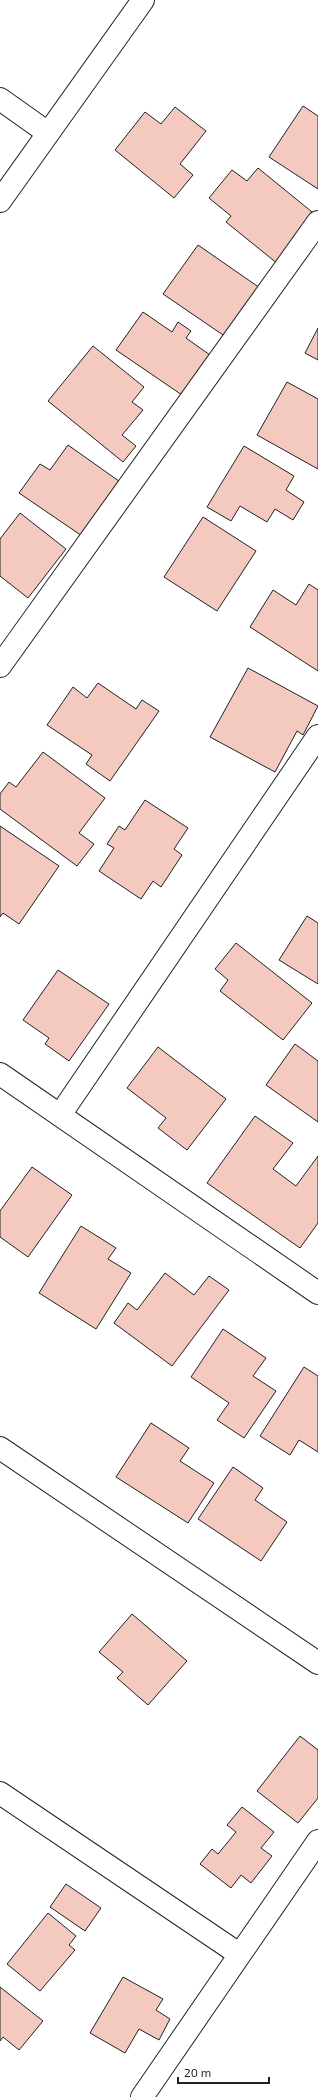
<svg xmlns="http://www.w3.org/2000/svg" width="318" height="2097" font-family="'Exo 2',sans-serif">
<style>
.building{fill:#f3c9c0;stroke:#222}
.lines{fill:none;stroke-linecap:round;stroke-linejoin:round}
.minor-casing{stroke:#222;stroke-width:24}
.minor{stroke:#fff;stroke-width:22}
</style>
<rect width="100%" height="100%" fill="#fff"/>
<!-- building -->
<g class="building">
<path d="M 303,106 L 318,116 L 318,189 L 269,157 Z"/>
<path d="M 175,107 L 206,131 L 180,164 L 193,175 L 174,198 L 115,150 L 145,112 L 161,124 Z"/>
<path d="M 258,168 L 317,216 L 278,264 L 226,222 L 231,216 L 209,198 L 232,170 L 247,181 Z"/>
<path d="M 198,245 L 260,288 L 226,337 L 163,294 Z"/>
<path d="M 143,312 L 172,332 L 178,322 L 191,331 L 186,338 L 210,355 L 182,395 L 116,350 Z"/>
<path d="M 318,328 L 318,360 L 305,353 Z"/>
<path d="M 93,346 L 144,387 L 132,402 L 143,410 L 122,435 L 136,446 L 123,462 L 48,401 Z"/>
<path d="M 287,382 L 318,399 L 318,469 L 257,435 Z"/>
<path d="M 68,445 L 123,484 L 85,538 L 19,493 L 40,464 L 50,470 Z"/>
<path d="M 244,446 L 294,476 L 286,490 L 304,502 L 293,520 L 275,509 L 267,522 L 240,506 L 231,521 L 207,507 Z"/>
<path d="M 20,513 L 66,549 L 28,598 L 0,576 L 0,539 Z"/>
<path d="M 203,517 L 256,551 L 217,611 L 164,577 Z"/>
<path d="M 309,584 L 318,590 L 318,671 L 250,627 L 273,590 L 296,605 Z"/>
<path d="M 248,668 L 318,706 L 303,735 L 297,731 L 275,772 L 210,737 Z"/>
<path d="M 98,683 L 136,709 L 142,700 L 159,711 L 110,781 L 86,764 L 92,755 L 47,725 L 73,687 L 87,698 Z"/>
<path d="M 43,752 L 105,798 L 79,833 L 94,844 L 77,866 L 0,809 L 0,794 L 9,782 L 16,787 Z"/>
<path d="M 145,800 L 188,828 L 174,849 L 182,855 L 161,887 L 153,881 L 141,899 L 99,871 L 114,848 L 107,844 L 119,826 L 125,830 Z"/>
<path d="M 0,826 L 59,866 L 19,924 L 3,913 L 0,917 Z"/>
<path d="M 307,916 L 318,923 L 318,984 L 279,960 Z"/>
<path d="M 236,943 L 312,1003 L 283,1040 L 220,991 L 228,980 L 215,969 Z"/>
<path d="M 58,970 L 109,1004 L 69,1061 L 45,1044 L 49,1038 L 23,1020 Z"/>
<path d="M 295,1044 L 318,1061 L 318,1122 L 266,1085 Z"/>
<path d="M 158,1047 L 226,1099 L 187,1150 L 158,1128 L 166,1118 L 127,1088 Z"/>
<path d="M 255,1116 L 293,1143 L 273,1169 L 296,1186 L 318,1156 L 318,1223 L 300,1248 L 207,1183 Z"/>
<path d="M 32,1167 L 72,1195 L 28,1257 L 0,1237 L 0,1211 Z"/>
<path d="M 81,1226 L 116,1248 L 108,1259 L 131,1273 L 96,1329 L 39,1293 Z"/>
<path d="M 165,1273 L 194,1295 L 209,1276 L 229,1290 L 172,1366 L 114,1323 L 128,1303 L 137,1310 Z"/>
<path d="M 223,1329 L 266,1358 L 253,1376 L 276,1391 L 244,1438 L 217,1420 L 229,1403 L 191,1377 Z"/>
<path d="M 304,1367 L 318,1376 L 318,1452 L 299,1440 L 290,1455 L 260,1436 Z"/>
<path d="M 151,1423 L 189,1448 L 180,1461 L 214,1483 L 188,1523 L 116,1477 Z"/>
<path d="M 233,1467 L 263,1488 L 255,1500 L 287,1522 L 261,1561 L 198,1519 Z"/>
<path d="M 132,1614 L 187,1661 L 148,1705 L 117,1678 L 123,1672 L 99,1652 Z"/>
<path d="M 300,1736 L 318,1750 L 318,1798 L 298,1823 L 257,1791 Z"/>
<path d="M 242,1807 L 274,1832 L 261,1848 L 272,1856 L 251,1883 L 241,1875 L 231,1888 L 200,1864 L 212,1849 L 218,1854 L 236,1832 L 227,1825 Z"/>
<path d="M 66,1884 L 101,1908 L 85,1931 L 50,1907 Z"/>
<path d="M 48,1913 L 76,1936 L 69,1945 L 75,1950 L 40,1991 L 7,1964 Z"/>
<path d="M 123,1977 L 163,1999 L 156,2010 L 170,2019 L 159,2040 L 139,2029 L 125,2053 L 90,2033 Z"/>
<path d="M 0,1987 L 43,2021 L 19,2050 L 3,2037 L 0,2041 Z"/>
</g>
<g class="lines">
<defs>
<g id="minor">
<path d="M 0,99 L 48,133"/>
<path d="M 0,201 L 143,0"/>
<path d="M 0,666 L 318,222"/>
<path d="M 0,1074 L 318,1293"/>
<path d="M 60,1115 L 318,736"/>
<path d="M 0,1448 L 318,1663"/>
<path d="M 0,1793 L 239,1954"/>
<path d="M 142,2097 L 318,1841"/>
</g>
</defs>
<!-- minor casing -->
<use href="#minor" class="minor-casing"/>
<!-- minor -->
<use href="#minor" class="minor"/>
</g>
<!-- scale -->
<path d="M178 2077v6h91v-6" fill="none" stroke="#222222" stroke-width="2"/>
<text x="184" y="2077" font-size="12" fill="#222222" stroke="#ffffff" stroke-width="3" paint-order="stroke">20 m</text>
</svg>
